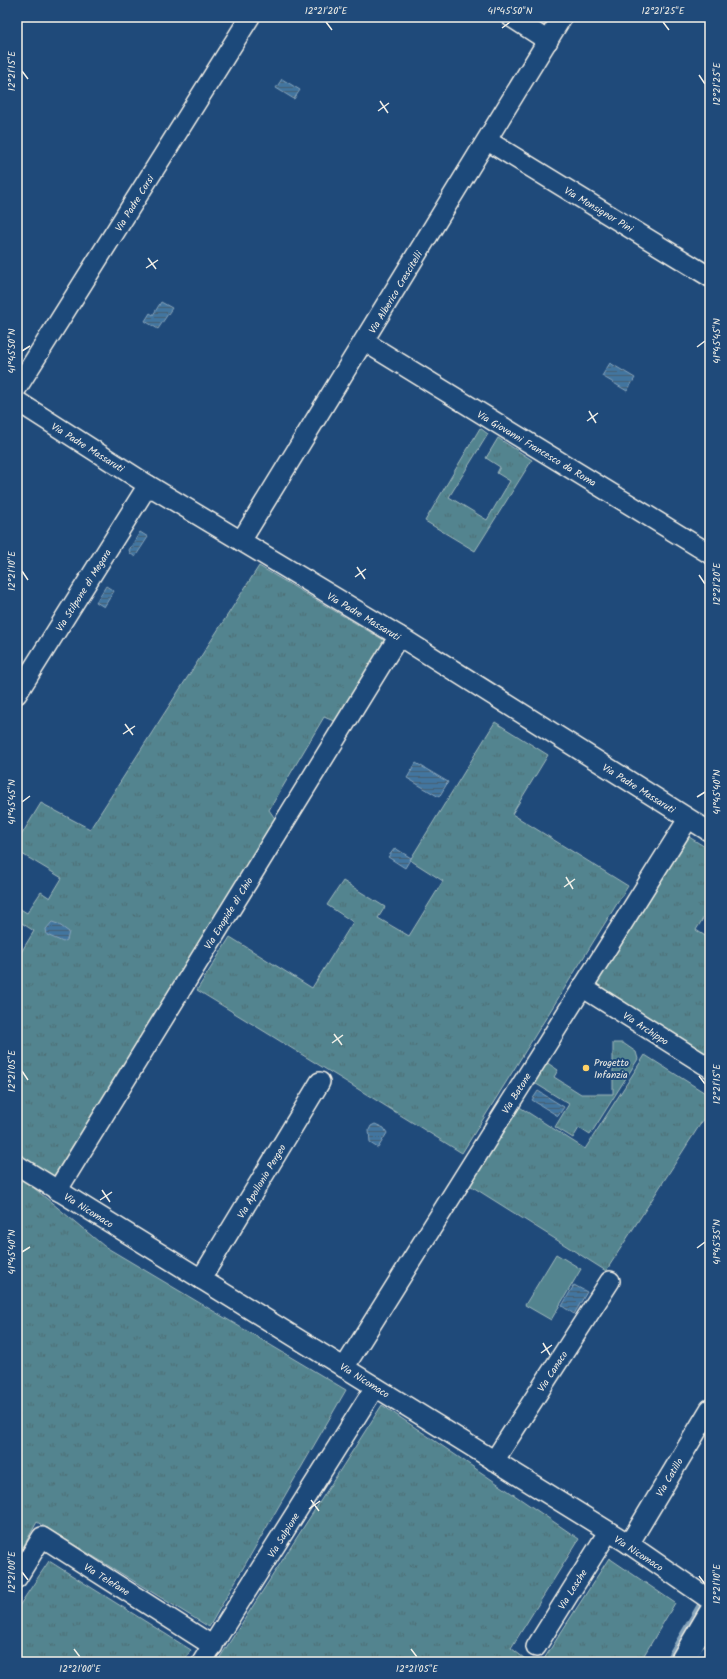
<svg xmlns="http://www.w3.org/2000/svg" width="727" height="1679" font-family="Kalam,sans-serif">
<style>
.grass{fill:url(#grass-tufts);stroke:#a3babc}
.pitch{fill:#52848f;stroke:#a3babc}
.water{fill:url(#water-rules);stroke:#89a6bc}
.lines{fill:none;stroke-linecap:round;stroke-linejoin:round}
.stream{stroke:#89a6bc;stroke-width:5}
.minor-casing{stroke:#f4f1e8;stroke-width:22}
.tertiary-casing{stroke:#f4f1e8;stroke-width:25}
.minor{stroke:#1f4a7a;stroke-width:19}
.tertiary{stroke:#1f4a7a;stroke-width:22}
.ticks{fill:none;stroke:#f4f1e8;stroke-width:1.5}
.poi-dot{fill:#ffd166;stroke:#1f4a7a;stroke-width:1.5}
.labels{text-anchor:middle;stroke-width:4;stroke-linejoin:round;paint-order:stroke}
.street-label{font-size:10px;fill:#f4f1e8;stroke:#1f4a7a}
.poi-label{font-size:10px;fill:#f4f1e8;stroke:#1f4a7a;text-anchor:start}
.neatline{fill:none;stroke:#f4f1e8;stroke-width:1.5}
.ticks-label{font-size:10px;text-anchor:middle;fill:#f4f1e8}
</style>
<defs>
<pattern id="grass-tufts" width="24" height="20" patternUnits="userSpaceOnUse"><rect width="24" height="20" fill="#52848f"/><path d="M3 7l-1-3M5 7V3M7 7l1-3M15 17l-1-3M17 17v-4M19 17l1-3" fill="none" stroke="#4e6c72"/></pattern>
<pattern id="water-rules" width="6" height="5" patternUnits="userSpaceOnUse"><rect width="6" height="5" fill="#42749f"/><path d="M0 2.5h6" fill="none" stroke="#465e72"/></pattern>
</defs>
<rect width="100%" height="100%" fill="#1f4a7a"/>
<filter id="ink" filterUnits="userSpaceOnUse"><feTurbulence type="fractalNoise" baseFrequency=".025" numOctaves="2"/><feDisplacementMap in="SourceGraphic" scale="8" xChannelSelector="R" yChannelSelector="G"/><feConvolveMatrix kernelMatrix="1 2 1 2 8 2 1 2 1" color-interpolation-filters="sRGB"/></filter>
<g filter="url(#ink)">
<!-- grass -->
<g class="grass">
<path d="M 480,428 L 488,434 L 449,497 L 487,520 L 510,481 L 497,473 L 500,467 L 486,458 L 498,438 L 532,460 L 475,551 L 425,521 Z"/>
<path d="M 259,566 L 387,642 L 336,722 L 324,717 L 269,810 L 276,820 L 53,1177 L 17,1154 L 17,959 L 34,931 L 17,920 L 17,907 L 27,913 L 41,892 L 50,898 L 62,878 L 17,851 L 17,842 L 41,803 L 90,829 Z"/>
<path d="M 495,722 L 548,755 L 512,814 L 628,886 L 462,1153 L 197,990 L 230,937 L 312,988 L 353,922 L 327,905 L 343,881 L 385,907 L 378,918 L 409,936 L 443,881 L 410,860 Z"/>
<path d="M 689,837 L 710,850 L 710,907 L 696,930 L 710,939 L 710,1058 L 595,986 Z"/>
<path d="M 613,1043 L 623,1043 L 636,1052 L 638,1059 L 590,1135 L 579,1128 L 573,1138 L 555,1127 L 569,1104 L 533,1082 L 546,1062 L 558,1070 L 554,1077 L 581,1094 L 613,1094 Z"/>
<path d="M 645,1055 L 710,1096 L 710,1109 L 606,1271 L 468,1184 L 518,1106 L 585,1149 Z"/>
<path d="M 17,1174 L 104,1246 L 346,1390 L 209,1627 L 37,1522 L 17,1558 Z"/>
<path d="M 382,1405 L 579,1539 L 511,1648 L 529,1662 L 217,1662 Z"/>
<path d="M 609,1558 L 675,1603 L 640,1662 L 542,1662 Z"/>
<path d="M 49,1561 L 191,1650 L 183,1662 L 17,1662 L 17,1609 Z"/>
</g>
<!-- pitch -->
<path class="pitch" d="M 556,1254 L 581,1269 L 551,1320 L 525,1305 Z"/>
<!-- water -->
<g class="water">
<path d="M 282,79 L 300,90 L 294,99 L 276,88 Z"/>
<path d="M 161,302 L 172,308 L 158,329 L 145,321 L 150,313 L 153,315 Z"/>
<path d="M 610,363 L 635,378 L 627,391 L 602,376 Z"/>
<path d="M 140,532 L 148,537 L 135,557 L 130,553 L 129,550 Z"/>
<path d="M 106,586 L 114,591 L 104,607 L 96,602 Z"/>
<path d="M 416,763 L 448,782 L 439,797 L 407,778 Z"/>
<path d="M 395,848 L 411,858 L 405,868 L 388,857 Z"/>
<path d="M 52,922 L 58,924 L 69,932 L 67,940 L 63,942 L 47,935 L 46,929 Z"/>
<path d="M 538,1091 L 564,1107 L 558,1116 L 532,1100 Z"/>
<path d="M 375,1124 L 384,1128 L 387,1133 L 378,1148 L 370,1143 L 369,1130 L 371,1126 Z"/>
<path d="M 574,1285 L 587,1292 L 574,1314 L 562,1306 Z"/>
</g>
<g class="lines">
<!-- stream -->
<path class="stream" d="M 666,1662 L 710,1587"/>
<defs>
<g id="minor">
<path d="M 511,17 L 548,41"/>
<path d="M 488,141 L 710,277"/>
<path d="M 365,342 L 710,554"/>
<path d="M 17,388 L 250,17"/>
<path d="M 17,401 L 148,485 L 399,636 L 710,832"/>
<path d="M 241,541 L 562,17"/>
<path d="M 17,694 L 148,485"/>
<path d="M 582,987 L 710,1068"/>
<path d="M 17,1165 L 629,1544 L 710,1600"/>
<path d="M 57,1191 L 399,636"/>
<path d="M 201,1279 L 320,1082"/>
<path d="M 344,1368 L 688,819"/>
<path d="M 494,1461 L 610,1281"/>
<path d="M 629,1544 L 710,1409"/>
<path d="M 17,1578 L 42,1537 L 213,1646"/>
<path d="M 536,1647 L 608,1532"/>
<path d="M 202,1662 L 375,1387"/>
<path d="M 704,1662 L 710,1653"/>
</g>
<path id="tertiary" d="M 681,1662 L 710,1613"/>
</defs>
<!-- minor casing -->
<use href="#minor" class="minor-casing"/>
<!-- tertiary casing -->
<use href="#tertiary" class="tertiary-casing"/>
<!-- minor -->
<use href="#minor" class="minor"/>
<!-- tertiary -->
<use href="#tertiary" class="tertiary"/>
</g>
</g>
<!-- ticks -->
<path class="ticks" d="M 326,22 L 332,30M 663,22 L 669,30M 502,28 L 510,22M 22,71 L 28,79M 699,75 L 705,84M 380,101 L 388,113M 378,111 L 389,103M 148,258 L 156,269M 146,268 L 158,260M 697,347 L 705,341M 22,351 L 30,346M 589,411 L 596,423M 587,421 L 598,413M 357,567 L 365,579M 22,571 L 28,580M 699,575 L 705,584M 355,577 L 366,569M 125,724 L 133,735M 123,734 L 135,726M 697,797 L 705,792M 22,802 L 30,796M 566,877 L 573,889M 564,887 L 575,879M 334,1034 L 342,1045M 332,1043 L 343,1035M 22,1071 L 28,1080M 699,1076 L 705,1084M 102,1190 L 110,1202M 100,1200 L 112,1192M 697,1248 L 705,1242M 22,1252 L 30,1247M 543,1343 L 550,1355M 541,1353 L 552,1345M 311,1500 L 319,1511M 309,1509 L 320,1501M 22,1572 L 28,1580M 699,1576 L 705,1584M 74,1649 L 80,1657M 411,1649 L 417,1657"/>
<!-- markers -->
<circle class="poi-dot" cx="586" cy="1068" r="4"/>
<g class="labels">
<!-- street labels -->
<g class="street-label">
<text transform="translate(134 203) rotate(-58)" y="4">Via Padre Corsi</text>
<text transform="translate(599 209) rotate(31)" y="4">Via Monsignor Pini</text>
<text transform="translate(395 292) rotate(-59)" y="4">Via Alberico Crescitelli</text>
<text transform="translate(88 447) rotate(32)" y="4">Via Padre Massaruti</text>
<text transform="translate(537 448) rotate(31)" y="4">Via Giovanni Francesco da Roma</text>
<text transform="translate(83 590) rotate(-58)" y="4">Via Stilpone di Megara</text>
<text transform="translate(364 616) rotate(31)" y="4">Via Padre Massaruti</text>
<text transform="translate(639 788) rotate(32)" y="4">Via Padre Massaruti</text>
<text transform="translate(228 913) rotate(-58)" y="4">Via Enopide di Chio</text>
<text transform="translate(646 1028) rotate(33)" y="4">Via Archippo</text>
<text transform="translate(516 1093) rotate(-58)" y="4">Via Batone</text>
<text transform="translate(261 1181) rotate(-59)" y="4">Via Apollonio Pergeo</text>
<text transform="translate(89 1210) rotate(32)" y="4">Via Nicomaco</text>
<text transform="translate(552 1371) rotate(-57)" y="4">Via Canaco</text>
<text transform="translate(365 1380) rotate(32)" y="4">Via Nicomaco</text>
<text transform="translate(669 1477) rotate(-59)" y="4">Via Catillo</text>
<text transform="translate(283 1535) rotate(-58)" y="4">Via Salpione</text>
<text transform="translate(639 1553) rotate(33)" y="4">Via Nicomaco</text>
<text transform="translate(107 1579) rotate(32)" y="4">Via Telefane</text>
<text transform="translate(572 1589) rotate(-58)" y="4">Via Lesche</text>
</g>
<!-- poi labels -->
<g class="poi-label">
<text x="594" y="1066">Progetto<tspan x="594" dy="12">Infanzia</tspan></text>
</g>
</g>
<!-- margin -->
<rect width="727" height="1679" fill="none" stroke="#1f4a7a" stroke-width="44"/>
<rect x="22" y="22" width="683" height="1635" class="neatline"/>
<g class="ticks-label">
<text x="326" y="14">12°21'20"E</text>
<text x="510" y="14">41°45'50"N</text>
<text x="663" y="14">12°21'25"E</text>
<text transform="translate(11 71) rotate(-90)" y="4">12°21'15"E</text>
<text transform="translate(716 84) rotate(-90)" y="4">12°21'25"E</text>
<text transform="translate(716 341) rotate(-90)" y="4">41°45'45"N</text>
<text transform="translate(11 351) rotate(-90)" y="4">41°45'50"N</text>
<text transform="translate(11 571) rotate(-90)" y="4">12°21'10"E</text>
<text transform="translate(716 584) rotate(-90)" y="4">12°21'20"E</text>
<text transform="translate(716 792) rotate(-90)" y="4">41°45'40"N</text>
<text transform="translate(11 802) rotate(-90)" y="4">41°45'45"N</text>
<text transform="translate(11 1071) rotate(-90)" y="4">12°21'05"E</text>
<text transform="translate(716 1084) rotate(-90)" y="4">12°21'15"E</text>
<text transform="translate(716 1242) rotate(-90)" y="4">41°45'35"N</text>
<text transform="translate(11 1252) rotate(-90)" y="4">41°45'40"N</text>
<text transform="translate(11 1572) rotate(-90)" y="4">12°21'00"E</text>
<text transform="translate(716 1584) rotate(-90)" y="4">12°21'10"E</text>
<text x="80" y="1672">12°21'00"E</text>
<text x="417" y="1672">12°21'05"E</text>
</g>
</svg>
